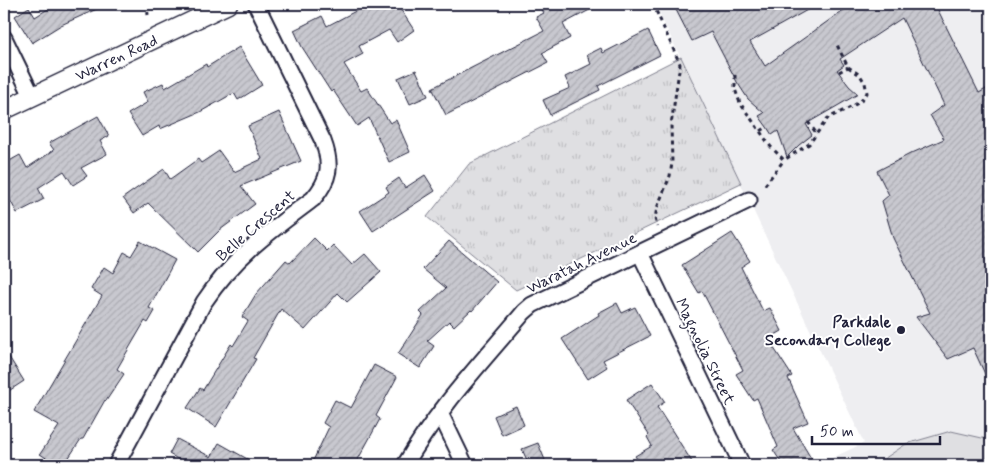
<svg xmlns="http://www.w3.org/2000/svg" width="995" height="469" font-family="Mynerve,sans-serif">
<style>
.built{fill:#eeeef1}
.park{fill:url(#park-tufts);stroke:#80808e}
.pitch{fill:#dfdfe2;stroke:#80808e}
.building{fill:url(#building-hatch);stroke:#22223b}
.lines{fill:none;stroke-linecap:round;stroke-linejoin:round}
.minor-casing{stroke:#22223b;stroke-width:19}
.tertiary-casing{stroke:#22223b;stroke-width:21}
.path{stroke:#22223b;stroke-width:3;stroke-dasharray:4 4;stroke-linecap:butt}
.minor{stroke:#fff;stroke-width:15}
.tertiary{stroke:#fff;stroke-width:18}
.poi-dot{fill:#22223b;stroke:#fff;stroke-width:2}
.labels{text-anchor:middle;stroke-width:4;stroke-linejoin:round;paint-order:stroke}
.street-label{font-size:16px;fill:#22223b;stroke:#fff}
.poi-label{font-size:16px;font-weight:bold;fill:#22223b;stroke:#fff;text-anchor:end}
</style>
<defs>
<pattern id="park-tufts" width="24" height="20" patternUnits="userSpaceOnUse" patternTransform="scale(1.25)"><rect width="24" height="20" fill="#dfdfe2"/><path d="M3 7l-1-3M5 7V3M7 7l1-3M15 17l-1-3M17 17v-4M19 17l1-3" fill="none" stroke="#bfbfc3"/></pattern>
<pattern id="building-hatch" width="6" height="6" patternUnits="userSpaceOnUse" patternTransform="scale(1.25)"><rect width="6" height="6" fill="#c8c8cf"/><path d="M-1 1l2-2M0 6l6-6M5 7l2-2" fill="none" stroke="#acacb3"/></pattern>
</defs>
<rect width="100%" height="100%" fill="#fff"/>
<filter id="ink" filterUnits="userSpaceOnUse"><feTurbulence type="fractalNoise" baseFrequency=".02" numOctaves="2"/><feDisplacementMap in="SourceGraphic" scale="10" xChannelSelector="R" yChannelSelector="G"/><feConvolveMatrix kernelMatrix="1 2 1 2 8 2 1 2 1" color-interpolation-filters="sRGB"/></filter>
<g filter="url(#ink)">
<!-- built -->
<path class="built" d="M 655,4 L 991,4 L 991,465 L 817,465 L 864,443 Z"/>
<!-- park -->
<path class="park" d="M 681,57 L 741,183 L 516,290 L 427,217 L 469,164 Z"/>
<!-- pitch -->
<path class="pitch" d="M 951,431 L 991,440 L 991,465 L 875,465 L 906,444 Z"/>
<!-- building -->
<g class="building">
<path d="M 56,4 L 108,4 L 61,25 L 32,43 L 15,16 L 29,7 L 35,17 Z"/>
<path d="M 369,4 L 397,4 L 414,30 L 397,42 L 389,30 L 359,46 L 363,54 L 344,64 L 361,91 L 367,88 L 390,123 L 396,120 L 410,152 L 389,162 L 369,118 L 357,126 L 333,90 L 331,92 L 302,47 L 294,30 L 322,16 L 327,26 Z"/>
<path d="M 539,4 L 601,4 L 563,24 L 570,38 L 542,53 L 548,63 L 446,115 L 432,88 L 544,31 L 536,17 L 544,13 Z"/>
<path d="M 673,4 L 818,4 L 750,42 L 765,66 L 852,4 L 935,4 L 979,93 L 991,86 L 991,387 L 973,348 L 948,359 L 916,317 L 930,313 L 893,238 L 882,201 L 889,195 L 877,171 L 912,153 L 944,139 L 930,115 L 944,105 L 902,18 L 840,59 L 844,65 L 837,70 L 849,86 L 858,94 L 806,124 L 812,135 L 799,145 L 787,157 L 778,131 L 772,135 L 767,127 L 759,116 L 764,113 L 748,99 L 737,82 L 711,32 L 692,41 Z"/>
<path d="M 648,30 L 660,55 L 598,86 L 600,90 L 550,115 L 543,100 L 570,88 L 565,77 L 591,64 L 587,55 L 601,48 L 603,53 Z"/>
<path d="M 239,47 L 262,85 L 238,100 L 234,93 L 200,112 L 160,129 L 159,126 L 142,136 L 128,114 L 148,102 L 143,92 L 163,83 L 165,88 L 206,64 L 207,67 Z"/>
<path d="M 416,70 L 428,96 L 410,104 L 398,78 Z"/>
<path d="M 279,112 L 301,161 L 241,186 L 255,204 L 220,230 L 198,252 L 148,203 L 134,213 L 123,198 L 164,169 L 170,179 L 198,159 L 201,163 L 219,151 L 234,172 L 262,159 L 248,126 Z"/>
<path d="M 98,116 L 109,136 L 100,141 L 107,154 L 81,168 L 87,176 L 73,185 L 64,171 L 38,188 L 44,199 L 17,213 L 4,189 L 4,164 L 20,155 L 27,168 L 54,150 L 49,143 Z"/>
<path d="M 425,175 L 435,191 L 373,231 L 360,211 L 389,192 L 386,187 L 399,178 L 405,188 Z"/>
<path d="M 732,233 L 750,261 L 741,267 L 763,311 L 770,308 L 782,331 L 768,339 L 792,376 L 788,378 L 808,422 L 793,428 L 815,465 L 783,465 L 773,450 L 778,447 L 757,398 L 753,400 L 736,374 L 743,370 L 702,291 L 699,293 L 682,265 Z"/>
<path d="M 314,238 L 327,251 L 333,245 L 352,265 L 365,254 L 381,272 L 347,302 L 338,293 L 305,330 L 281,309 L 253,358 L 256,359 L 216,427 L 187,408 L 200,388 L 203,390 L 231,344 L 233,346 L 248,321 L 242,317 L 256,294 L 286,260 L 290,263 Z"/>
<path d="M 140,241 L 175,260 L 149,308 L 155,311 L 148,323 L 145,321 L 117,369 L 124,374 L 106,401 L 105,400 L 83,439 L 81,439 L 64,465 L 57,465 L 40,454 L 59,426 L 34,412 L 102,296 L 91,289 L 104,267 L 113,273 L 124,252 L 131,256 Z"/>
<path d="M 449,241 L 497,282 L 472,311 L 471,310 L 454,326 L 449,321 L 427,341 L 434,346 L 420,368 L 398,354 L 423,315 L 420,312 L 446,288 L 423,269 Z"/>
<path d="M 617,303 L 622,313 L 635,307 L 650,336 L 603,360 L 607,367 L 588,379 L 562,339 L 599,315 L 598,313 Z"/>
<path d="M 4,349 L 24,381 L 4,394 Z"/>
<path d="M 374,365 L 397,377 L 376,416 L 380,419 L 355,465 L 311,465 L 329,427 L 323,423 L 335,400 L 351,408 Z"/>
<path d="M 652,383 L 665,402 L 657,407 L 694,465 L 641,465 L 635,456 L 652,446 L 647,437 L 649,435 L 626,400 Z"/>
<path d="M 516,406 L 524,425 L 502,435 L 494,416 Z"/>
<path d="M 177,439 L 211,457 L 219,443 L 258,465 L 188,465 L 169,454 Z"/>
<path d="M 538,443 L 547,465 L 529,465 L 522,449 Z"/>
</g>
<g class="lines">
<defs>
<g id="minor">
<path d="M 4,38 L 32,96"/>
<path d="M 640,253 L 742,465"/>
<path d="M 440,413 L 465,465"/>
<path d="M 116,465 L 204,302 C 234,257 270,231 313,199 C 330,179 332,165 323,141 L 256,4"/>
<path d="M 405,465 C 437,409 483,361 524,312 L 532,305 L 749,200"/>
</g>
<path id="tertiary" d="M 4,110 L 228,4"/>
</defs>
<!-- minor casing -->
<use href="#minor" class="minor-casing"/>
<!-- tertiary casing -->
<use href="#tertiary" class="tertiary-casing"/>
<!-- path -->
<g class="path">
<path d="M 147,4 L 148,15"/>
<path d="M 653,4 L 680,64 L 671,125 L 672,163 L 670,176 L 657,208 L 655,218 L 657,227"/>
<path d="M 839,72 L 848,67"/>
<path d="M 735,75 L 735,89 L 740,103 L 771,147 L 784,160 L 809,144 L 828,118 L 851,107 L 861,101 L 867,93 L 865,83 L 860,75 L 848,67 L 836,43"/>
<path d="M 808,122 L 817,134"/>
<path d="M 761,131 L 767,127"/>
<path d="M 765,185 L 784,160"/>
</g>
<!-- minor -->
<use href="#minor" class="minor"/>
<!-- tertiary -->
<use href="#tertiary" class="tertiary"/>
</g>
</g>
<!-- markers -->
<circle class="poi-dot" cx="901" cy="330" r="5"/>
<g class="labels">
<!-- street labels -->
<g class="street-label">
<text transform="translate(116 57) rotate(-25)" y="6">Warren Road</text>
<text transform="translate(255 225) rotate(-41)" y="6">Belle Crescent</text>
<text transform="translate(581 262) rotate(-26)" y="6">Waratah Avenue</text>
<text transform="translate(706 351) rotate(64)" y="6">Magnolia Street</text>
</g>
<!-- poi labels -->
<g class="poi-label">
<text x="891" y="327">Parkdale<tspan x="891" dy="18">Secondary College</tspan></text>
</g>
</g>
<!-- margin -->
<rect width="995" height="469" fill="none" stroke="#fff" stroke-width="20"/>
<rect x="10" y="10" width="975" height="449" fill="none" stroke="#22223b" stroke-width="2" filter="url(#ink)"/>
<!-- scale -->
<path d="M812 436v8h128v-8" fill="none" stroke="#22223b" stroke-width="2.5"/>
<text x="820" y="436" font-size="15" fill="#22223b" stroke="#ffffff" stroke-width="4" paint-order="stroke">50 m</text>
</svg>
